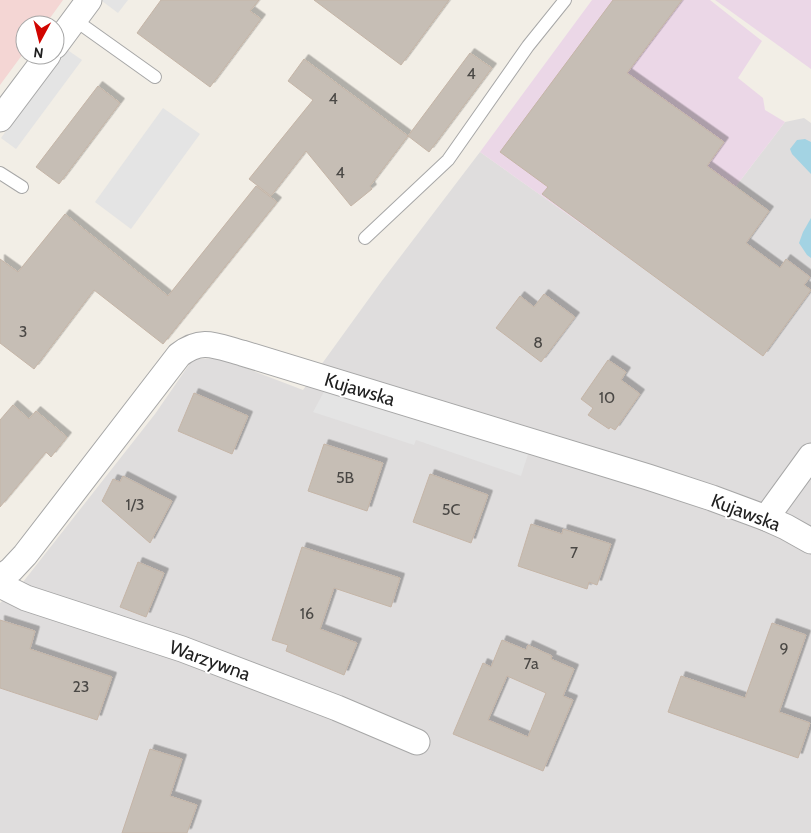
<svg xmlns="http://www.w3.org/2000/svg" width="811" height="833" font-family="Cabin,sans-serif">
<style>
.residential{fill:#dfdddd}
.commercial{fill:#f4d6d4}
.industrial{fill:#ebd7e7}
.parking{fill:#e4e4e4}
.water{fill:#a3d3e3}
.building{fill:#c6beb5;stroke:#c5b5a7;fill-rule:evenodd;filter:url(#shadow)}
.lines{fill:none;stroke-linecap:round;stroke-linejoin:round}
.service-casing{stroke:#a7a7a7;stroke-width:14}
.minor-casing{stroke:#a7a7a7;stroke-width:27}
.service{stroke:#fff;stroke-width:12}
.minor{stroke:#fff;stroke-width:25}
.labels{text-anchor:middle;stroke-width:4;stroke-linejoin:round;paint-order:stroke}
.number-label{font-size:16px;fill:#4a4845}
.street-label{font-size:19px;fill:#202020;stroke:#fff}
</style>
<defs>
<filter id="shadow"><feDropShadow dx="4.5" dy="-4.5" stdDeviation="0" flood-color="#0004"/></filter>
</defs>
<rect width="100%" height="100%" fill="#f2eee6"/>
<!-- residential -->
<path class="residential" d="M 804,118 L 811,123 L 811,833 L 0,833 L 0,603 L 23,582 L 155,414 L 193,359 L 219,358 L 303,390 L 381,282 L 480,152 L 663,282 L 785,122 Z"/>
<!-- commercial -->
<path class="commercial" d="M 0,0 L 63,0 L 45,25 L 25,25 L 25,51 L 0,85 Z"/>
<!-- industrial -->
<g class="industrial">
<path d="M 592,0 L 710,0 L 762,41 L 738,78 L 763,98 L 765,110 L 785,122 L 663,282 L 480,152 Z"/>
<path d="M 715,0 L 811,0 L 811,69 Z"/>
</g>
<!-- parking -->
<g class="parking">
<path d="M 103,0 L 128,0 L 118,13 L 102,1 Z"/>
<path d="M 66,49 L 82,60 L 16,149 L 1,138 Z"/>
<path d="M 163,108 L 200,134 L 131,229 L 95,202 Z"/>
<path d="M 326,388 L 529,451 L 521,476 L 416,440 L 414,445 L 313,412 Z"/>
</g>
<!-- water -->
<g class="water">
<path d="M 805,139 L 811,142 L 811,174 L 792,154 L 790,149 L 797,140 Z"/>
<path d="M 811,218 L 811,258 L 807,255 L 799,243 L 803,232 Z"/>
</g>
<!-- building -->
<g class="building">
<path d="M 161,0 L 259,0 L 250,11 L 261,19 L 210,87 L 137,33 Z"/>
<path d="M 314,0 L 449,0 L 401,65 Z"/>
<path d="M 613,0 L 682,0 L 627,73 L 724,142 L 707,166 L 769,211 L 746,243 L 780,268 L 786,259 L 810,277 L 804,285 L 811,290 L 763,356 L 542,194 L 548,187 L 500,152 Z"/>
<path d="M 470,53 L 492,68 L 429,152 L 408,136 Z"/>
<path d="M 304,59 L 408,136 L 370,186 L 372,189 L 351,206 L 306,151 L 271,196 L 249,179 L 313,100 L 288,81 Z"/>
<path d="M 98,86 L 120,103 L 59,184 L 36,167 Z"/>
<path d="M 256,186 L 277,202 L 163,344 L 94,290 L 34,369 L 0,343 L 0,259 L 18,272 L 65,214 L 168,296 Z"/>
<path d="M 544,294 L 575,317 L 541,362 L 496,328 L 520,296 L 534,307 Z"/>
<path d="M 608,360 L 626,372 L 621,380 L 640,394 L 615,430 L 610,427 L 609,429 L 588,415 L 593,408 L 581,399 Z"/>
<path d="M 194,393 L 248,416 L 232,454 L 178,431 Z"/>
<path d="M 13,405 L 29,419 L 36,411 L 67,437 L 51,457 L 46,452 L 0,507 L 0,420 Z"/>
<path d="M 324,444 L 383,463 L 367,511 L 308,491 Z"/>
<path d="M 430,474 L 488,495 L 471,543 L 413,522 Z"/>
<path d="M 123,476 L 172,501 L 150,543 L 102,501 L 113,479 L 120,482 Z"/>
<path d="M 531,524 L 562,534 L 563,529 L 611,544 L 597,585 L 589,582 L 587,589 L 518,566 Z"/>
<path d="M 302,547 L 400,578 L 391,607 L 334,588 L 320,629 L 357,643 L 344,675 L 286,651 L 288,645 L 272,640 Z"/>
<path d="M 138,562 L 164,573 L 146,617 L 120,607 Z"/>
<path d="M 0,620 L 35,631 L 30,649 L 112,677 L 97,720 L 0,688 Z"/>
<path d="M 772,623 L 806,635 L 779,712 L 810,723 L 798,758 L 668,712 L 681,676 L 745,698 Z"/>
<path d="M 502,640 L 526,650 L 528,645 L 552,656 L 551,659 L 574,669 L 563,696 L 573,700 L 543,771 L 453,734 L 483,663 L 491,667 ZM 507,676 L 546,693 L 528,737 L 488,720 Z"/>
<path d="M 150,749 L 182,759 L 170,796 L 197,805 L 187,833 L 122,833 Z"/>
</g>
<g class="lines">
<defs>
<g id="service">
<path d="M 75,20 L 155,77"/>
<path d="M 0,173 L 22,187"/>
<path d="M 365,238 L 448,160 L 528,46 L 565,0"/>
</g>
<g id="minor">
<path d="M 55,46 L 89,0"/>
<path d="M 0,119 L 48,55"/>
<path d="M 766,518 L 811,456"/>
<path d="M 0,578 L 11,570 L 25,555 L 179,355 C 202,337 216,346 242,353 L 648,477 L 712,498 L 766,518 L 786,527 L 811,541"/>
<path d="M 0,585 L 26,598 L 182,649 L 337,708 L 417,742"/>
</g>
</defs>
<!-- service casing -->
<use href="#service" class="service-casing"/>
<!-- minor casing -->
<use href="#minor" class="minor-casing"/>
<!-- service -->
<use href="#service" class="service"/>
<!-- minor -->
<use href="#minor" class="minor"/>
</g>
<g class="labels">
<!-- number labels -->
<g class="number-label">
<text x="471" y="79">4</text>
<text x="333" y="104">4</text>
<text x="340" y="178">4</text>
<text x="23" y="337">3</text>
<text x="538" y="348">8</text>
<text x="607" y="403">10</text>
<text x="345" y="483">5B</text>
<text x="135" y="510">1/3</text>
<text x="451" y="515">5C</text>
<text x="574" y="558">7</text>
<text x="307" y="619">16</text>
<text x="784" y="654">9</text>
<text x="531" y="669">7a</text>
<text x="81" y="692">23</text>
</g>
<!-- street labels -->
<g class="street-label">
<text transform="translate(360 389) rotate(17)" y="7">Kujawska</text>
<text transform="translate(746 512) rotate(21)" y="7">Kujawska</text>
<text transform="translate(210 660) rotate(20)" y="7">Warzywna</text>
</g>
</g>
<!-- north arrow -->
<g transform="translate(40 40) rotate(187)"><circle r="24" fill="#ffffff" stroke="#a6a6a6"/>
<path d="M0-4L9 19L0 12L-9 19Z" fill="#d10500"/>
<text y="-8" font-size="14" font-weight="bold" text-anchor="middle" fill="#202020">N</text>
</g>
</svg>
